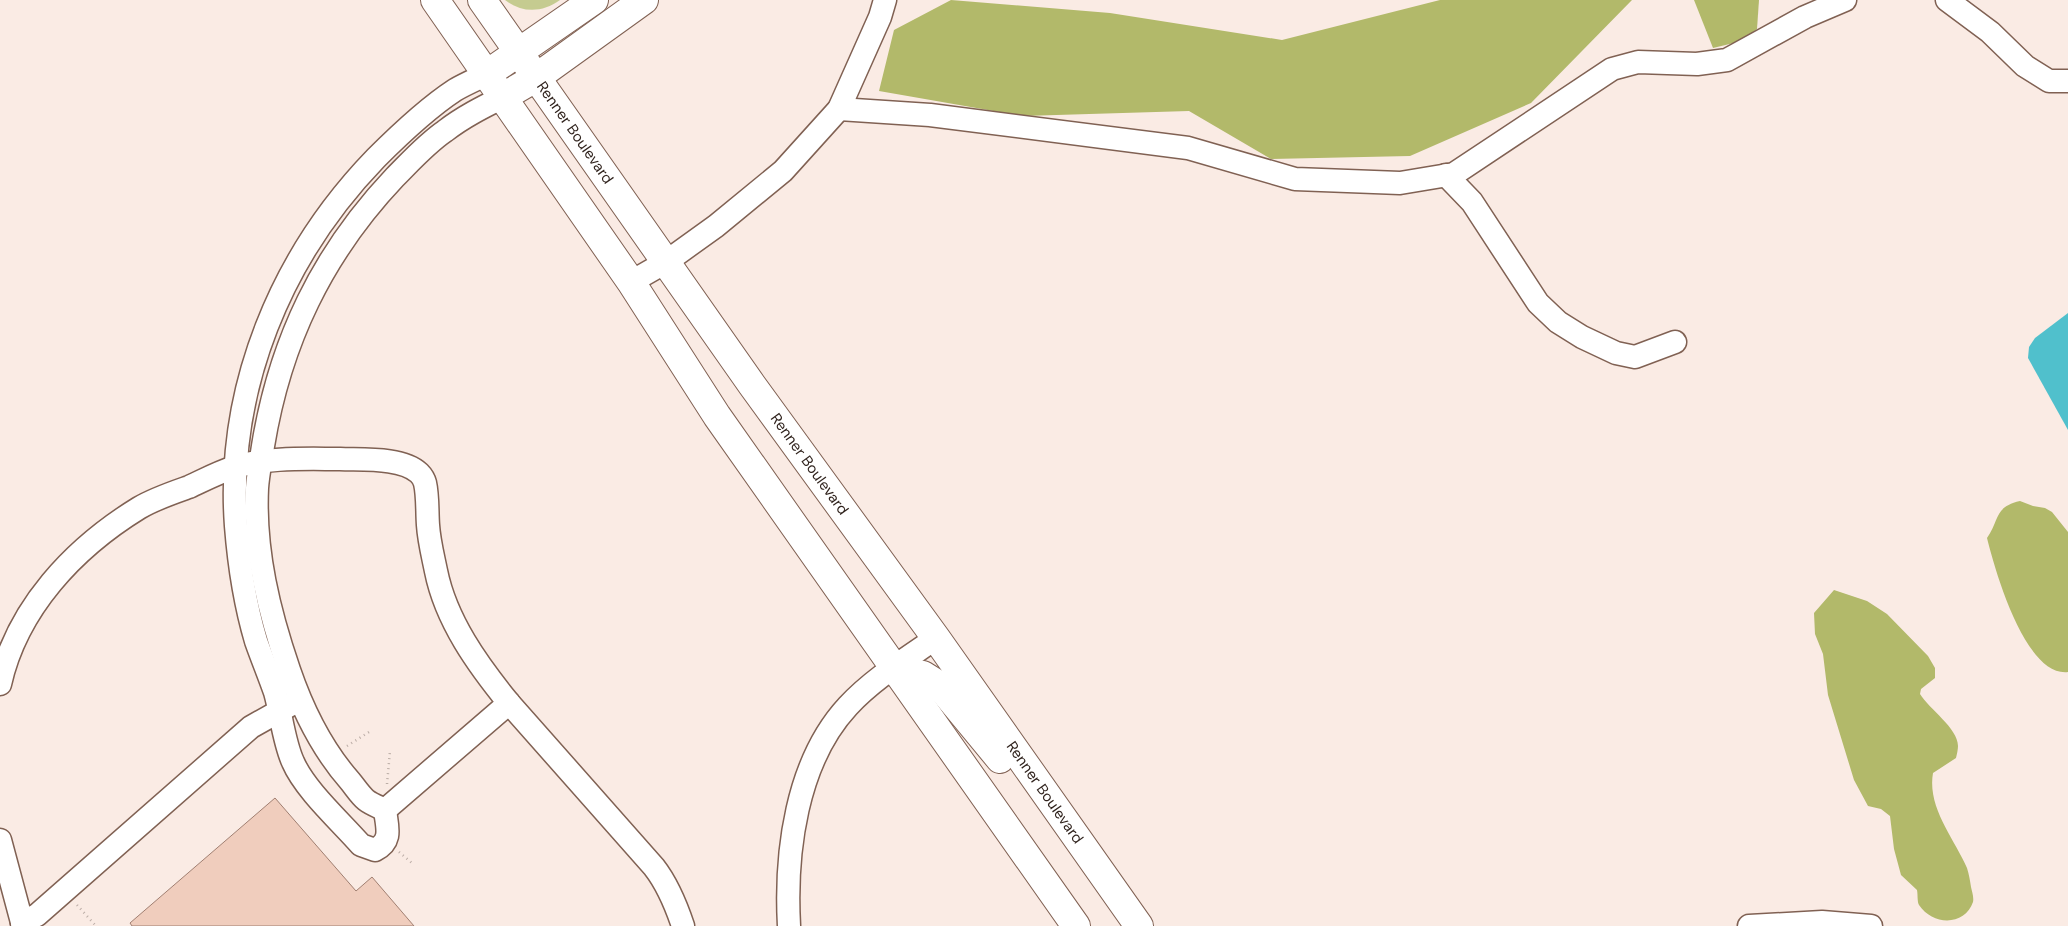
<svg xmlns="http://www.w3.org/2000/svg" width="2068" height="926" font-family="'DM Sans',sans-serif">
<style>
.green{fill:#c5cb90}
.forest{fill:#b2b96a}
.water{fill:#50c0cc}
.building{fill:#f0cdbd;stroke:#a07f71}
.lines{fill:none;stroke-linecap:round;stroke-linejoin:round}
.minor-casing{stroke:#806153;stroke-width:25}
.major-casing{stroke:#806153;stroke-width:30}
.highway-casing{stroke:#806153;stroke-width:30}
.path{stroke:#bbada6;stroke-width:2.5;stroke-dasharray:1 4;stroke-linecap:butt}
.minor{stroke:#fff;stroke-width:22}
.major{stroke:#fff;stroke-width:28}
.highway{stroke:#fff;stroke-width:28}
.labels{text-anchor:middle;stroke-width:5;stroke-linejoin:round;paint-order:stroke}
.street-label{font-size:15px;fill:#31241e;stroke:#fbfbfb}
</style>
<rect width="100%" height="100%" fill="#faebe4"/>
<!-- green -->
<path class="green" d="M 505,0 L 560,0 C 542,13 522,13 505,0 Z"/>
<!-- forest -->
<g class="forest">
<path d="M 951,0 L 1110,13 L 1282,40 L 1440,0 L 1632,0 L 1531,103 L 1410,156 L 1271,159 L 1189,111 L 1023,116 L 879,91 L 894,30 Z"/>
<path d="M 1694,0 L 1759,0 L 1757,29 L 1742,41 L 1713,48 Z"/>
<path d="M 2020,501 L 2033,506 L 2045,508 L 2052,512 L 2068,532 L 2068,672 C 2025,677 1995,570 1987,538 C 2000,519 1994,507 2020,501 Z"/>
<path d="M 1834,590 L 1867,601 L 1887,614 L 1928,656 L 1935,668 L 1935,678 L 1921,689 L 1920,694 C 1929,709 1958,728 1958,746 C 1958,749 1957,754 1956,758 L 1933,773 C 1927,808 1954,838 1967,868 C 1969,874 1970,881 1971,887 C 1972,892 1974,897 1973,902 C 1965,926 1933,926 1919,905 C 1917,901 1918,895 1917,890 L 1901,875 L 1894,849 L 1890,816 L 1881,809 L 1868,806 L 1854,780 L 1828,695 L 1823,654 L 1815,634 L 1814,613 Z"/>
</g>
<!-- water -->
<path class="water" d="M 2068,313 L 2068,430 L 2028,358 L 2029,347 L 2035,338 Z"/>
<!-- building -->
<path class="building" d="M 275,798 L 356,891 L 372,877 L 414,926 L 132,926 L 130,923 Z"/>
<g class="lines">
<defs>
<g id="minor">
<path d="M 1947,0 L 1990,32 L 2025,66 L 2049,81 L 2068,81"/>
<path d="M 839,109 L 930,115 L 1188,148 L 1295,179 L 1400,183 L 1454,174 L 1612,69 L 1638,62 L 1697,64 L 1727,60 L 1805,17 L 1845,0"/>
<path d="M 1446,175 L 1472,202 L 1538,303 L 1558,322 L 1582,337 L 1616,353 L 1635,357 L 1675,342"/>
<path d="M 631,282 L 666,262 L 716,226 L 783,171 L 839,109 L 880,17 L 885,0"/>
<path d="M 0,684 C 17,608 74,548 139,508 C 154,499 172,493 189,487 C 204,480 219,472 235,467 C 268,457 306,459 340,459 C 362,460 402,457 419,473 C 421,475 424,479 425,483 C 428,496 427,512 428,525 C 429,541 433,556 436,571 C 446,621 478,665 509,703 L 654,867 C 668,885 676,905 683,926"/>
<path d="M 385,810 C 387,827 393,841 375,850 L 361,845 C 341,822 305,790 293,762 C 284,743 281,713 275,692 C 269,675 262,658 256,641 C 245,604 239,564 236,526 C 226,388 281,256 376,158 C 400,134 426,109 455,90 C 465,84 477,79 487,74"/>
<path d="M 385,810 C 379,807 371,804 366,800 C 360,795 355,787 350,781 C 321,748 303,711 289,670 C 269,612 254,551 257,488 C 258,474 261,460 263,446 C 280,342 322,254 395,177 C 411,161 426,144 445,131 C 463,117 483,107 503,97"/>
<path d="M 385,810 L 509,703"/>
<path d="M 0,840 L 23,926"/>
<path d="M 22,923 L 37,915 L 251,727 L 292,704"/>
<path d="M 789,926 C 785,853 796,762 848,706 C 873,679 906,659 936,638"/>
<path d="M 1749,926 L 1822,922 L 1871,926"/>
</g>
<g id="major">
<path d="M 435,0 L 631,282 L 717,416 L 1076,926"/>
<path id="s1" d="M 482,0 L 752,385 L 936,638 L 1139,926"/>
<path d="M 894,668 L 923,675 L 939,685 L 1000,759"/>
</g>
<g id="highway">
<path d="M 487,74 L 594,0"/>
<path d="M 503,97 L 537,77 L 644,0"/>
</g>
</defs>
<!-- minor casing -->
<use href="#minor" class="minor-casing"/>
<!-- major casing -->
<use href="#major" class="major-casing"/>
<!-- highway casing -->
<use href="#highway" class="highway-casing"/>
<!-- path -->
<g class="path">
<path d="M 347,746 L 369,732"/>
<path d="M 387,784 L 390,751"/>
<path d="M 399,852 L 413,864"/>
<path d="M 77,905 L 96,926"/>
</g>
<!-- minor -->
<use href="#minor" class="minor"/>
<!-- major -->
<use href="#major" class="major"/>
<!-- highway -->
<use href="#highway" class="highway"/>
</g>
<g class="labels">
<!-- street labels -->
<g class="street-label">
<text dy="5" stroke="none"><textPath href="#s1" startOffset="162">Renner Boulevard</textPath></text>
<text dy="5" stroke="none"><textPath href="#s1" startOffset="568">Renner Boulevard</textPath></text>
<text dy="5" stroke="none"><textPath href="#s1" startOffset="972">Renner Boulevard</textPath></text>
</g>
</g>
</svg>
